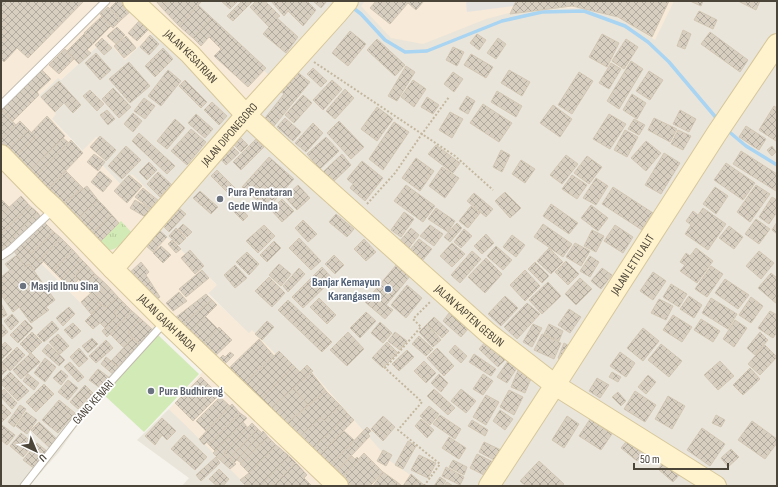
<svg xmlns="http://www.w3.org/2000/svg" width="778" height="487" font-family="'Sofia Sans Condensed',sans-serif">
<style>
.residential{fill:#eae5da}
.commercial{fill:#f7ead8}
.green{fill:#d2eab5}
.park{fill:url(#park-tufts)}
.parking{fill:#e5e3e0}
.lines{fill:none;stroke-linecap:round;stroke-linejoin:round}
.stream{stroke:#a9d4f2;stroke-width:3.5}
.building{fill:url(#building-cross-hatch);stroke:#d3c7b4}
.lane-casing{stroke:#c2bbae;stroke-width:9}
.secondary-casing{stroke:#d6c79b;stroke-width:22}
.path{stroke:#c4b79f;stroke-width:2;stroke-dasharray:2 2;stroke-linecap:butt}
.lane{stroke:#fff;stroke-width:7}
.secondary{stroke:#fff3cd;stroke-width:20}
.worship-dot{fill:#6b7280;stroke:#fff;stroke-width:1.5}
.service-dot{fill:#5c6f8a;stroke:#fff;stroke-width:1.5}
.labels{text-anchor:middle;stroke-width:3.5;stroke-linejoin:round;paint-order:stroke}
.street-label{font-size:12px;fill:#4b4439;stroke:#fff}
.worship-label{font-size:12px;font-weight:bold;fill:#5b616d;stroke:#fff;text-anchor:start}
.service-label{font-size:12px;font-weight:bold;fill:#4e5e75;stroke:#fff;text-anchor:end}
</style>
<defs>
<pattern id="park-tufts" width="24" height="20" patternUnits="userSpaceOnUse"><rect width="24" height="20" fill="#d2eab5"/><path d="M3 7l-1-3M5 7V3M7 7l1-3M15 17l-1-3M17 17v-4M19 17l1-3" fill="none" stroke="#b6ca9c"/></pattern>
<pattern id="building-cross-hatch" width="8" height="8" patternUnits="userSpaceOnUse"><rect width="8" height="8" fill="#d8cfc1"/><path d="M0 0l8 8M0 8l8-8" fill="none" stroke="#b1aa9e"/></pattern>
</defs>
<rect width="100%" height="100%" fill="#f6f3ec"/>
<!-- residential -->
<g class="residential">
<path d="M 192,1 L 777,1 L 777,486 L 426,486 L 390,462 L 311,371 L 301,380 L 252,331 L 249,334 L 208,293 L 216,284 L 181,250 L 154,226 L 132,175 L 122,186 L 100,163 L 97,137 L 83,151 L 52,119 L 39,96 L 58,77 L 61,80 L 105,39 L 154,32 L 246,124 Z"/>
<path d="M 19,241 L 81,303 L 91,294 L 142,347 L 77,426 L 59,452 L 29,486 L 1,486 L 1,252 Z"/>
<path d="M 169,409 L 250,486 L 182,486 L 189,478 L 137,440 Z"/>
</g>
<!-- commercial -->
<g class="commercial">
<path d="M 1,1 L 192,1 L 281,87 L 246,124 L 154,32 L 125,60 L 105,39 L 61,80 L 58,78 L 39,96 L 56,114 L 52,119 L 82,151 L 96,137 L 110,151 L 100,163 L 122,186 L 132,174 L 168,210 L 154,226 L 181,250 L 217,285 L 208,294 L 249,333 L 252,330 L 301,380 L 311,371 L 390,461 L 426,486 L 247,486 L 169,409 L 206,368 L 161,326 L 142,347 L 91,295 L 81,303 L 19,241 L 1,252 Z"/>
<path d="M 365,1 L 674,1 L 655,40 L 628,23 L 602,10 L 585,8 L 541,9 L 509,13 L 486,19 L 423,44 L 391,38 L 361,6 Z"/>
</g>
<!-- green -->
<path class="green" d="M 158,335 L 199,374 L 144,432 L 103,394 Z"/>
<!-- park -->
<path class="park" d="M 121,221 L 132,233 C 125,240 117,252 105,250 C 103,249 99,247 96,246 Z"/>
<!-- parking -->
<path class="parking" d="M 468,1 L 516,1 L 514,6 L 467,12 L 466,3 Z"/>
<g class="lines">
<!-- stream -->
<g class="stream">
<path d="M 352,7 L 361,14 L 385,40 L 405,52 L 427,51 L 502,21 L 542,12 L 584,11 L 625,26 L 648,42 L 669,62 L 718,120"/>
<path d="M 727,130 L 746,146 L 777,165"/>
</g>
</g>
<!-- building -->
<g class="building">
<path d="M 1,1 L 84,1 L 28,58 L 17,48 L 4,62 L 1,59 Z"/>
<path d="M 117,1 L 125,1 L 133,9 L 121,20 L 109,9 Z"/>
<path d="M 156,1 L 167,1 L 161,7 Z"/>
<path d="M 167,1 L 200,1 L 201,2 L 179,26 L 161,7 Z"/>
<path d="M 221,1 L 238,1 L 230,9 Z"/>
<path d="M 242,1 L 253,1 L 233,21 L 227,16 Z"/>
<path d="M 256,1 L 265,1 L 280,16 L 277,18 L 298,37 L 286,53 L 263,34 L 269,27 L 250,7 Z"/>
<path d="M 271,1 L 307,1 L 316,10 L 303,26 L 288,11 L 284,16 Z"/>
<path d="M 313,1 L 327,1 L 321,8 Z"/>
<path d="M 376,1 L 424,1 L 416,10 L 408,3 L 390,24 L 370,8 Z"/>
<path d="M 516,1 L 669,1 L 652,37 L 618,17 L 572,6 L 510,14 Z"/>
<path d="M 690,1 L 703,1 L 701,6 Z"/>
<path d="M 738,1 L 760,1 L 756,10 Z"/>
<path d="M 198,5 L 212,18 L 193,38 L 179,26 Z"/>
<path d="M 108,7 L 121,20 L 113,28 L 100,14 Z"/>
<path d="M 699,11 L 717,20 L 713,29 L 694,20 Z"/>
<path d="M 102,16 L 111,26 L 93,44 L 84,33 Z"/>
<path d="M 212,18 L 266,68 L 248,87 L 214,56 L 221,49 L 209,37 L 201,46 L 193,38 Z"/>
<path d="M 140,20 L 149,29 L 137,41 L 128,33 Z"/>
<path d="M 117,27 L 125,35 L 116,44 L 107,36 Z"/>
<path d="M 683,30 L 691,34 L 685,49 L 677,46 Z"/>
<path d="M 350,31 L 366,44 L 348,66 L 332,53 Z"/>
<path d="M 710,32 L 748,60 L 740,72 L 701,44 Z"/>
<path d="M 84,34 L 93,44 L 87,50 L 91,53 L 79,64 L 67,51 Z"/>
<path d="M 477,34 L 486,40 L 479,50 L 470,43 Z"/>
<path d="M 602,34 L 619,43 L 607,67 L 589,57 Z"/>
<path d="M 150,35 L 159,44 L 149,55 L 140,47 Z"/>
<path d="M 126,36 L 136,48 L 124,58 L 114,46 Z"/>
<path d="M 102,38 L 112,48 L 104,55 L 95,45 Z"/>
<path d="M 498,38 L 506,44 L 496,59 L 487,53 Z"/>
<path d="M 377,39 L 405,65 L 395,76 L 367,50 Z"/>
<path d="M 626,39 L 638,47 L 624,69 L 612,61 Z"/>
<path d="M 453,47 L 464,52 L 457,66 L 446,60 Z"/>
<path d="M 163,48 L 173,59 L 155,77 L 145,66 Z"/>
<path d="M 65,49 L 74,59 L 59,74 L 49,65 Z"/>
<path d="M 96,53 L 111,70 L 100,80 L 85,63 Z"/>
<path d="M 471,54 L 493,67 L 486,78 L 464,65 Z"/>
<path d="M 631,61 L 643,69 L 619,109 L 607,101 Z"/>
<path d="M 129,62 L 150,86 L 130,103 L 109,79 Z"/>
<path d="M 611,63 L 621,69 L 609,89 L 599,83 Z"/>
<path d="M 406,66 L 415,72 L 397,101 L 388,96 Z"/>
<path d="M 313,68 L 327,81 L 321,87 L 307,74 Z"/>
<path d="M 42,70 L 51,79 L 37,92 L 39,95 L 13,121 L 1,109 Z"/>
<path d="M 168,70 L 181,81 L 161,106 L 148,96 Z"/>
<path d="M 509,70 L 530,82 L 522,96 L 501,83 Z"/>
<path d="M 296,71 L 310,82 L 274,126 L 265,118 L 284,94 L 280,91 Z"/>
<path d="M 649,71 L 663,80 L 650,100 L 636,91 Z"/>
<path d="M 453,72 L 463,79 L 454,92 L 444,84 Z"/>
<path d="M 579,72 L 593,81 L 572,114 L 558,105 Z"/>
<path d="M 185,80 L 207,102 L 201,108 L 179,86 Z"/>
<path d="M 332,80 L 342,89 L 323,110 L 313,100 Z"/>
<path d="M 413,80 L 426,89 L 414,107 L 401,97 Z"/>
<path d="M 59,81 L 81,105 L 73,113 L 64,103 L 55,112 L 41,97 Z"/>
<path d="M 113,88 L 131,107 L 119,118 L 102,99 Z"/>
<path d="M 345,89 L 354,98 L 335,119 L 326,111 Z"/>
<path d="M 90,90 L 104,104 L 97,111 L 83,96 Z"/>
<path d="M 497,91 L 522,106 L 516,117 L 491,102 Z"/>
<path d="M 632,94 L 646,103 L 637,119 L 623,110 Z"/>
<path d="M 303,95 L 312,103 L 294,123 L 285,115 Z"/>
<path d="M 467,96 L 475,101 L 468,114 L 459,109 Z"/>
<path d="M 427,97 L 439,105 L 433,114 L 421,107 Z"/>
<path d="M 144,98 L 155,106 L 145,119 L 134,111 Z"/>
<path d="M 212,102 L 227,116 L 219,125 L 204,110 Z"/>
<path d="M 483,104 L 512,123 L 499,142 L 470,123 Z"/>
<path d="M 553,105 L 572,119 L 560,137 L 540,123 Z"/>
<path d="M 774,106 L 777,108 L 777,139 L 776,141 L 759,130 Z"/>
<path d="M 377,107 L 393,119 L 377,141 L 361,129 Z"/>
<path d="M 107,110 L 115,119 L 108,125 L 100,115 Z"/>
<path d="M 680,110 L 696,119 L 689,132 L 673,124 Z"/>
<path d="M 3,111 L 16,125 L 1,139 L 1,113 Z"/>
<path d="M 450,112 L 463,119 L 452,138 L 439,130 Z"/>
<path d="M 133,113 L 142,121 L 133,132 L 124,124 Z"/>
<path d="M 196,114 L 213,129 L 205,138 L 188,123 Z"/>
<path d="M 609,114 L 626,124 L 610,149 L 593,139 Z"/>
<path d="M 47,116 L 65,136 L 27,173 L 14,158 L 35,137 L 31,133 Z"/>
<path d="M 285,118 L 301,132 L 293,141 L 277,127 Z"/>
<path d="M 654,118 L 677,129 L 670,142 L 648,130 Z"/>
<path d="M 175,119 L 185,128 L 167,149 L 157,141 Z"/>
<path d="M 634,119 L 645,125 L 639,135 L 628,129 Z"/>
<path d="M 20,121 L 29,130 L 7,151 L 1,145 L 1,139 Z"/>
<path d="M 339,121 L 364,147 L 351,159 L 327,133 Z"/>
<path d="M 394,122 L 409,132 L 383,170 L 369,159 Z"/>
<path d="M 313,123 L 323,133 L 306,152 L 295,143 Z"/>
<path d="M 746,126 L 766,139 L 759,150 L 739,137 Z"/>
<path d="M 191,129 L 206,142 L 187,165 L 171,151 Z"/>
<path d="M 29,130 L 35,137 L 14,158 L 7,151 Z"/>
<path d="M 625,130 L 638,137 L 627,157 L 614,150 Z"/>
<path d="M 678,130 L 691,136 L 683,150 L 671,144 Z"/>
<path d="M 139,133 L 175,166 L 167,174 L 132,141 Z"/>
<path d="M 238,135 L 248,145 L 241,152 L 231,142 Z"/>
<path d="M 100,136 L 116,150 L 106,161 L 90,147 Z"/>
<path d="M 326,137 L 339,151 L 320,169 L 307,154 Z"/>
<path d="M 63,138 L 69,143 L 33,179 L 27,173 Z"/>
<path d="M 256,139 L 264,147 L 241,170 L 233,162 Z"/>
<path d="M 71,140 L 83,153 L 46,191 L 33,179 Z"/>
<path d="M 646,141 L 661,153 L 646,171 L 631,158 Z"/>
<path d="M 229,143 L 239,153 L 226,165 L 217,155 Z"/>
<path d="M 436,145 L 460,163 L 453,173 L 428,154 Z"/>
<path d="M 126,146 L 141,160 L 122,179 L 108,166 Z"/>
<path d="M 772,146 L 776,152 L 772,156 L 767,150 Z"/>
<path d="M 501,150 L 510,155 L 502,172 L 493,167 Z"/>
<path d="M 741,151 L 777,174 L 777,188 L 776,191 L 733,164 Z"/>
<path d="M 664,153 L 680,163 L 661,194 L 645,185 Z"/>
<path d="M 94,154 L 105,162 L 98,171 L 87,162 Z"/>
<path d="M 342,154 L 351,165 L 333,182 L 323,172 Z"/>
<path d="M 566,155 L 578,164 L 562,184 L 550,175 Z"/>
<path d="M 587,156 L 602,167 L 589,184 L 574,173 Z"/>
<path d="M 269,157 L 294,179 L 267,209 L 242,187 Z"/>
<path d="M 416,158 L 434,171 L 420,191 L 402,178 Z"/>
<path d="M 521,160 L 535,169 L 525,183 L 512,174 Z"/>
<path d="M 362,161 L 383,178 L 365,201 L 350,188 L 353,184 L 347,179 Z"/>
<path d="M 149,162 L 157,170 L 147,180 L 139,172 Z"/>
<path d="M 726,163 L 755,183 L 743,200 L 714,180 Z"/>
<path d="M 442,167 L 459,178 L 445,198 L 429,186 Z"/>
<path d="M 217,170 L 236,189 L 230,195 L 211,176 Z"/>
<path d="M 66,171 L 83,188 L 60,206 L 46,191 Z"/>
<path d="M 100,171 L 112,181 L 103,192 L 91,182 Z"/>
<path d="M 158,172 L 172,185 L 160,197 L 147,184 Z"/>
<path d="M 129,175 L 142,186 L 127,203 L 114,191 Z"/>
<path d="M 572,175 L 587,185 L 577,199 L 562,189 Z"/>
<path d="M 596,178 L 608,186 L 596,205 L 583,198 Z"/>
<path d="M 298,185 L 310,198 L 297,210 L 285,197 Z"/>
<path d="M 406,185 L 435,206 L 423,222 L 394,201 Z"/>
<path d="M 756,185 L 770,194 L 750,222 L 737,212 Z"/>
<path d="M 87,186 L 98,200 L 75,221 L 60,206 Z"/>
<path d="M 613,187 L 653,213 L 642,230 L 602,204 Z"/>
<path d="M 715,187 L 728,196 L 716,214 L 703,204 Z"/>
<path d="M 143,188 L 159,201 L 152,210 L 135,197 Z"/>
<path d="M 200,191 L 218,207 L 211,214 L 193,198 Z"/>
<path d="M 505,192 L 521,208 L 510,218 L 495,201 Z"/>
<path d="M 474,193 L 493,209 L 486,217 L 467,201 Z"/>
<path d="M 21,196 L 30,206 L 1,234 L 1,215 Z"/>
<path d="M 772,197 L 777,200 L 777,212 L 769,224 L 759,217 Z"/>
<path d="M 1,199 L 9,207 L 1,215 Z"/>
<path d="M 282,199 L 294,211 L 282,222 L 271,210 Z"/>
<path d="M 98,200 L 104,206 L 82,228 L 75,221 Z"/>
<path d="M 135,200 L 152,210 L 147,218 L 130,208 Z"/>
<path d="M 237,204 L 248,216 L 243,221 L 231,209 Z"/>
<path d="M 551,204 L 578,223 L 569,234 L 543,216 Z"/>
<path d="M 591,205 L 608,218 L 598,231 L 581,218 Z"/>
<path d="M 30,206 L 37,212 L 1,249 L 1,234 Z"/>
<path d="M 104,206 L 112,215 L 90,235 L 82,228 Z"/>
<path d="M 471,206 L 480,213 L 468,228 L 459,221 Z"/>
<path d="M 179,208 L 186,214 L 169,232 L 163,226 Z"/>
<path d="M 436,208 L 455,221 L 448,232 L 428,219 Z"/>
<path d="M 703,208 L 726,224 L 708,250 L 685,234 L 691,225 L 686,221 L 693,211 L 698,215 Z"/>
<path d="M 37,212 L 41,217 L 25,234 L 1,253 L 1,249 Z"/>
<path d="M 404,212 L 414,219 L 401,237 L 391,230 Z"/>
<path d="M 336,214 L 354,229 L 347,237 L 329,222 Z"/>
<path d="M 112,215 L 119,223 L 99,243 L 90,235 Z"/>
<path d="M 756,219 L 770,229 L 759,244 L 745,234 Z"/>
<path d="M 303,220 L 317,234 L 308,242 L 295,228 Z"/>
<path d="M 44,222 L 54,232 L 31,254 L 22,244 Z"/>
<path d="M 777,222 L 777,234 L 772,230 Z"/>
<path d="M 457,223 L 462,228 L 450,242 L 444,237 Z"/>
<path d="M 183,224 L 192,232 L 187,237 L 178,229 Z"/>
<path d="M 543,224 L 572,244 L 563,257 L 534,237 Z"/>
<path d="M 264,225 L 275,236 L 258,253 L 246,241 Z"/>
<path d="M 430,225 L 443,234 L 434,246 L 420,236 Z"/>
<path d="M 615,225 L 633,237 L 623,253 L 604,241 Z"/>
<path d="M 729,226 L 743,237 L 734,249 L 719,238 Z"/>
<path d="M 176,228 L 186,238 L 179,245 L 169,236 Z"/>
<path d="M 411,228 L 419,235 L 408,249 L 399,242 Z"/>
<path d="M 464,229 L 472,236 L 461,248 L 454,242 Z"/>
<path d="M 159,230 L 167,237 L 153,252 L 145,245 Z"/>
<path d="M 592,230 L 604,236 L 596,252 L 584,246 Z"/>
<path d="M 54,232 L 61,238 L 39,261 L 31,254 Z"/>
<path d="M 486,234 L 494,243 L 482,254 L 474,246 Z"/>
<path d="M 512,235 L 525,245 L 516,257 L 503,247 Z"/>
<path d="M 61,238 L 73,250 L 53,271 L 41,259 Z"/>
<path d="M 299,238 L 321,261 L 311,270 L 289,248 Z"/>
<path d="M 364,239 L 376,252 L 366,261 L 354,249 Z"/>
<path d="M 419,239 L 432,249 L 422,261 L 409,251 Z"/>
<path d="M 172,240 L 181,249 L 176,253 L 168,244 Z"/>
<path d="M 274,241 L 281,248 L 267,262 L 260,255 Z"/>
<path d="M 452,243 L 465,254 L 452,267 L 440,256 Z"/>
<path d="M 575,243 L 590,251 L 581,266 L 566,257 Z"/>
<path d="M 22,244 L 39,261 L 41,259 L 43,262 L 34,271 L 29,264 L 25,267 L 14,251 Z"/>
<path d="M 161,246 L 171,255 L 163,263 L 153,253 Z"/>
<path d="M 496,246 L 512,260 L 503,270 L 487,256 Z"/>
<path d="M 549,248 L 563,262 L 551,274 L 537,261 Z"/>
<path d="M 696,248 L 713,261 L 697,283 L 680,271 L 685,265 L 680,262 L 686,253 L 690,256 Z"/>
<path d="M 73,250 L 81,259 L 61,279 L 53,271 Z"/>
<path d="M 190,250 L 204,266 L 195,274 L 181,258 Z"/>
<path d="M 472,251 L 481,259 L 460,283 L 451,275 Z"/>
<path d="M 759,251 L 774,263 L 761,279 L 746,266 Z"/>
<path d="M 247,252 L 259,264 L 249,275 L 236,262 Z"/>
<path d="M 17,255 L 25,267 L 29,264 L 55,300 L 46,307 L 49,310 L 31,323 L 19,307 L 13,312 L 1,295 L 1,277 L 10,270 L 5,264 Z"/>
<path d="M 334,255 L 344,265 L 335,274 L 325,264 Z"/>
<path d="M 590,256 L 599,262 L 590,277 L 580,271 Z"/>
<path d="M 486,258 L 502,274 L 485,293 L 468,277 Z"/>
<path d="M 81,259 L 86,264 L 75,276 L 78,280 L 70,288 L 61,279 Z"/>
<path d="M 566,261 L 579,274 L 568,285 L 555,272 Z"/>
<path d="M 141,262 L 149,272 L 146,275 L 160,297 L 151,303 L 125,277 Z"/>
<path d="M 535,262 L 549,276 L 542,283 L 528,269 Z"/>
<path d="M 86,264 L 95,274 L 84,285 L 75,276 Z"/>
<path d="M 279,264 L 291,274 L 281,286 L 269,275 Z"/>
<path d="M 397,264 L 411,275 L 386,305 L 393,310 L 385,319 L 365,302 Z"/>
<path d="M 235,265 L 247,278 L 235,288 L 224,275 Z"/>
<path d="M 711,266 L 723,274 L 707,297 L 695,289 Z"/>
<path d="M 322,267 L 333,279 L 303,308 L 292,297 Z"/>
<path d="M 299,268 L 305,274 L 288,292 L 283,286 Z"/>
<path d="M 602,268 L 612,275 L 601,289 L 591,281 Z"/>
<path d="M 202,270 L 209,278 L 186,297 L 179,289 Z"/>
<path d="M 525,270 L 540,286 L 525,301 L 510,285 Z"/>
<path d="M 653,272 L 666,281 L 653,300 L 640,291 Z"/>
<path d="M 771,273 L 777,278 L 777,304 L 758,288 Z"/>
<path d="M 95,274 L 107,285 L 94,298 L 84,285 Z"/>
<path d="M 269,277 L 285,293 L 272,307 L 255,291 Z"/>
<path d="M 580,278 L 592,289 L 576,305 L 565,294 Z"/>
<path d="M 725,279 L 749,295 L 738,309 L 715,293 Z"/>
<path d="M 548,282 L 561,296 L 542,314 L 529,300 Z"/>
<path d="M 671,284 L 687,294 L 679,307 L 663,297 Z"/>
<path d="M 107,285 L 118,297 L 107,307 L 101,305 L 94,298 Z"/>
<path d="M 407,285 L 422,298 L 406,318 L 391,305 Z"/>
<path d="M 179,292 L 187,301 L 173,311 L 166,303 Z"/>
<path d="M 91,293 L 101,305 L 91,314 L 81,302 Z"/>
<path d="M 206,294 L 212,300 L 182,325 L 175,318 Z"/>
<path d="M 505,296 L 518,308 L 501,326 L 488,314 Z"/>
<path d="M 689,296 L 702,305 L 694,318 L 680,309 Z"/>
<path d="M 118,297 L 123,302 L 114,313 L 117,316 L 105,328 L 100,323 L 93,329 L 85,321 L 101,305 L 107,307 Z"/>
<path d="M 751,297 L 763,306 L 751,323 L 739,315 Z"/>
<path d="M 319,298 L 336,315 L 327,324 L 310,307 Z"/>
<path d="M 711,298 L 737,314 L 728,329 L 702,313 Z"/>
<path d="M 659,299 L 673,306 L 666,320 L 651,313 Z"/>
<path d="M 212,300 L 217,305 L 187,335 L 179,327 Z"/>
<path d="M 288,300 L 332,342 L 322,352 L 278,310 Z"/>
<path d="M 123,302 L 132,311 L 107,337 L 102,331 L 117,316 L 114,313 Z"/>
<path d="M 1,303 L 7,315 L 1,318 Z"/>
<path d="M 527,303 L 540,314 L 517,339 L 504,327 Z"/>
<path d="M 69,307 L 75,314 L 63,326 L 56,318 Z"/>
<path d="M 569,309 L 581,317 L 570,333 L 558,325 Z"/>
<path d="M 132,311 L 141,319 L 128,332 L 133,338 L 124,348 L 110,334 Z"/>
<path d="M 770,311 L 777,315 L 777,332 L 773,338 L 758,328 Z"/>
<path d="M 366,312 L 376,321 L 360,338 L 350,328 Z"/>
<path d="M 449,313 L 468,329 L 461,337 L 443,321 Z"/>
<path d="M 12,314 L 19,322 L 11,330 L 4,321 Z"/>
<path d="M 673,315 L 692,327 L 682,342 L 663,330 Z"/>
<path d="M 205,316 L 218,329 L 200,347 L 187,335 Z"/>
<path d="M 434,317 L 449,331 L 442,338 L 427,324 Z"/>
<path d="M 141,319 L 154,331 L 141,346 L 128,332 Z"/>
<path d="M 701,319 L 720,331 L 713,342 L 694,330 Z"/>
<path d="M 25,320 L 33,328 L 18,343 L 10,335 Z"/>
<path d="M 735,320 L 747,328 L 734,347 L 723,339 Z"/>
<path d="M 52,321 L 59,329 L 44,342 L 37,335 Z"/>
<path d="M 267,321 L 274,327 L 262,340 L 255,334 Z"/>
<path d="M 380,322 L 392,333 L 383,343 L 371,333 Z"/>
<path d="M 1,323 L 8,332 L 1,338 Z"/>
<path d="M 73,323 L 81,331 L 72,339 L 64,330 Z"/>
<path d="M 427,324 L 441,340 L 433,347 L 419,332 Z"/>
<path d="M 533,324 L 542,328 L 532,347 L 523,342 Z"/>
<path d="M 549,324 L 563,331 L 559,341 L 544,334 Z"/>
<path d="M 219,327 L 232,340 L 212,359 L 200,347 Z"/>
<path d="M 643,328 L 659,341 L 643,361 L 627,348 Z"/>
<path d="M 32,332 L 42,342 L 30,354 L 20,344 Z"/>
<path d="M 348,332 L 364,349 L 347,366 L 330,350 Z"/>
<path d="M 395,332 L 407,341 L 400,350 L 388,341 Z"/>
<path d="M 760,332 L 768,340 L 755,355 L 747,348 Z"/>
<path d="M 58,334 L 69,346 L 60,354 L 49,342 Z"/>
<path d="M 542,334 L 561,343 L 554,359 L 534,350 Z"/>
<path d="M 419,336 L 433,349 L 426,356 L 412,344 Z"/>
<path d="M 92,338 L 98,344 L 88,353 L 82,346 Z"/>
<path d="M 133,338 L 141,346 L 121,369 L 111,361 Z"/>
<path d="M 259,339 L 274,356 L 241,387 L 225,372 Z"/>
<path d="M 106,340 L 113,348 L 96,363 L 89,356 Z"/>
<path d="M 487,340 L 507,358 L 498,367 L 479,349 Z"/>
<path d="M 5,342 L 12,349 L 1,360 L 1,346 Z"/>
<path d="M 387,342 L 398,353 L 383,368 L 372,358 Z"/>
<path d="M 564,343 L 573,348 L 567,362 L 558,358 Z"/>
<path d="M 48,344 L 65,360 L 59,366 L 42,351 Z"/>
<path d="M 661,344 L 682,361 L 669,377 L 648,360 Z"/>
<path d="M 455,345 L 467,356 L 461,363 L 449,352 Z"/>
<path d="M 765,345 L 777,357 L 760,375 L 748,364 Z"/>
<path d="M 17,347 L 25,355 L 10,371 L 1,363 Z"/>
<path d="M 79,348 L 88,359 L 79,367 L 70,357 Z"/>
<path d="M 437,348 L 454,366 L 444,376 L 427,358 Z"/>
<path d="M 407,350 L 414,357 L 399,371 L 392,364 Z"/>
<path d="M 279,351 L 294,366 L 258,402 L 241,387 Z"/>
<path d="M 230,352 L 234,355 L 221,368 L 216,362 L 223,355 L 225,357 Z"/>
<path d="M 620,352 L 635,363 L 626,377 L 610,366 Z"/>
<path d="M 31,353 L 40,362 L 21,379 L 13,370 Z"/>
<path d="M 474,354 L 496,369 L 491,376 L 469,362 Z"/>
<path d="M 106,357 L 121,369 L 115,376 L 101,364 Z"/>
<path d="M 45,358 L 56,367 L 45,382 L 34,373 Z"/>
<path d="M 424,361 L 436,373 L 426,383 L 414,371 Z"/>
<path d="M 508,361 L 517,368 L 507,383 L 497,377 Z"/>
<path d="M 720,361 L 734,376 L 718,390 L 704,375 Z"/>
<path d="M 70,362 L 84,377 L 78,382 L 64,367 Z"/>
<path d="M 1,364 L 7,370 L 1,376 Z"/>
<path d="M 307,365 L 313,371 L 268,411 L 258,402 L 294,366 L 300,372 Z"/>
<path d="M 519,368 L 533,374 L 525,393 L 511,387 Z"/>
<path d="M 750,368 L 760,379 L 743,395 L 733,385 Z"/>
<path d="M 98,369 L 111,379 L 103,390 L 89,380 Z"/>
<path d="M 61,370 L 68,376 L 61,385 L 53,378 Z"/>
<path d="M 10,372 L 29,391 L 18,401 L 1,384 L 1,381 Z"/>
<path d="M 311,372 L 326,391 L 308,405 L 293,388 Z"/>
<path d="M 612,372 L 621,377 L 618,382 L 609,377 Z"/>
<path d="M 28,374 L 39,383 L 34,390 L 23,381 Z"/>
<path d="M 439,374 L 448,383 L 441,392 L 431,383 Z"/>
<path d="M 483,374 L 493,381 L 483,395 L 473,389 Z"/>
<path d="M 648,375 L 656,382 L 646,394 L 638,387 Z"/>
<path d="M 201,377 L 219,395 L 193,421 L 175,403 Z"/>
<path d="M 597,378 L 609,385 L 600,398 L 589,391 Z"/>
<path d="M 68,380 L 78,388 L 68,400 L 58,392 Z"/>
<path d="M 44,384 L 54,394 L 36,412 L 26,402 Z"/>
<path d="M 85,385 L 93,393 L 78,409 L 70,402 Z"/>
<path d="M 293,388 L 308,405 L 284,426 L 268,411 Z"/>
<path d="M 4,389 L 17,403 L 12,409 L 1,397 L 1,392 Z"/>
<path d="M 434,389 L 455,408 L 448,415 L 427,396 Z"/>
<path d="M 461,389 L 476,401 L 466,413 L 451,401 Z"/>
<path d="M 509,390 L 523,397 L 514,415 L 500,407 Z"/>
<path d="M 326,391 L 340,405 L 324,421 L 321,417 L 298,438 L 284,426 Z"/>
<path d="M 635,391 L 656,405 L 645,422 L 624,409 Z"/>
<path d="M 618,392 L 626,401 L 621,406 L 612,397 Z"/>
<path d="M 486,395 L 499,402 L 486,425 L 473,417 Z"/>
<path d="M 668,396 L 685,406 L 672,429 L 655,419 Z"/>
<path d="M 220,397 L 230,406 L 206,431 L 196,421 Z"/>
<path d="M 59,400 L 75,413 L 58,433 L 42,420 Z"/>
<path d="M 1,403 L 11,413 L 1,423 Z"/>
<path d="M 232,404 L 240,413 L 209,445 L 207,442 L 204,445 L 199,439 Z"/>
<path d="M 20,405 L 26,409 L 14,427 L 8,422 Z"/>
<path d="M 340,405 L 348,414 L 310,451 L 298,438 L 321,417 L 324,421 Z"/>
<path d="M 429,406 L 439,414 L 430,425 L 420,416 Z"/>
<path d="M 500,410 L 513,419 L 505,430 L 493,421 Z"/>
<path d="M 26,412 L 37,420 L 27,434 L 16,426 Z"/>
<path d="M 240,413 L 247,418 L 215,451 L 209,445 Z"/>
<path d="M 348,414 L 354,420 L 317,458 L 310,451 Z"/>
<path d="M 440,415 L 461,429 L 455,439 L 433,424 Z"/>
<path d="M 716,415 L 725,420 L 721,427 L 712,423 Z"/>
<path d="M 383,416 L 395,427 L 383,441 L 371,429 Z"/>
<path d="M 567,416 L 579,424 L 564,448 L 552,440 Z"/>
<path d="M 162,418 L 176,431 L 167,440 L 162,435 L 155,445 L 145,436 Z"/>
<path d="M 421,419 L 434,430 L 427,438 L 415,426 Z"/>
<path d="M 590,419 L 612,434 L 601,450 L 579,436 Z"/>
<path d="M 472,420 L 488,430 L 485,436 L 468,426 Z"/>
<path d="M 752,421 L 777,439 L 777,443 L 765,459 L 738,440 Z"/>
<path d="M 39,422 L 59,441 L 51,449 L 31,430 Z"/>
<path d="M 243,422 L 248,428 L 224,453 L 226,454 L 220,460 L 213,453 Z"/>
<path d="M 252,423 L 258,429 L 230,458 L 236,464 L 230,469 L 220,460 L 226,454 L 224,453 Z"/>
<path d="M 2,425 L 15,435 L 7,445 L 1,440 L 1,426 Z"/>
<path d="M 367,427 L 371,431 L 368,434 L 370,436 L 334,474 L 328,468 Z"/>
<path d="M 702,428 L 725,444 L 710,466 L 687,450 Z"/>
<path d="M 258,429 L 262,433 L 234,463 L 230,458 Z"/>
<path d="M 263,431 L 268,437 L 241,463 L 237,460 Z"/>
<path d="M 344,431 L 354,440 L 328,468 L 317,458 Z"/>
<path d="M 21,433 L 34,444 L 23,457 L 10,446 Z"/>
<path d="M 184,435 L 207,457 L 195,470 L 171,449 Z"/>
<path d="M 268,437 L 276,445 L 249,473 L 240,464 Z"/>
<path d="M 449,437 L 466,448 L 459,459 L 442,448 Z"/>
<path d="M 629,438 L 645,451 L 637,461 L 621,448 Z"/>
<path d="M 408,441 L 416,446 L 403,469 L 395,465 Z"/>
<path d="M 484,442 L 501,450 L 496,461 L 479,452 Z"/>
<path d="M 37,443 L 48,452 L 35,469 L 23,460 Z"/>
<path d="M 276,445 L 289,456 L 260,486 L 246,486 L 240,480 L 249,473 Z"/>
<path d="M 731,449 L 739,457 L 728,467 L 721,458 Z"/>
<path d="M 383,450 L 392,455 L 386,466 L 377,461 Z"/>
<path d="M 364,453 L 383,472 L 370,486 L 347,486 L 340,479 Z"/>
<path d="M 477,454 L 493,462 L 486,476 L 470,468 Z"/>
<path d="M 419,455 L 436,463 L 428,478 L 411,470 Z"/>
<path d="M 289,456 L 296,463 L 273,486 L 260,486 Z"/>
<path d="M 352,456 L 355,459 L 357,457 L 359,459 L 340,479 L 334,474 Z"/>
<path d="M 216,457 L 220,463 L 201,481 L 196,475 Z"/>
<path d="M 453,460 L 467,467 L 464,475 L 449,467 Z"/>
<path d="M 539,461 L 564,484 L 562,486 L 526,486 L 520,481 Z"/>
<path d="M 664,462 L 679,475 L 673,482 L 658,469 Z"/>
<path d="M 296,463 L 307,475 L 304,478 L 312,486 L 273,486 Z"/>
<path d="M 446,467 L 464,477 L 460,485 L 442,476 Z"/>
<path d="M 219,469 L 229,479 L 223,486 L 217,486 L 209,479 Z"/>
<path d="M 383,472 L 397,482 L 394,486 L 373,486 Z"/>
<path d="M 411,474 L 418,480 L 413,486 L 403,486 Z"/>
<path d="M 440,477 L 446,481 L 442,486 L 434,486 Z"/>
<path d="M 418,480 L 424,485 L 423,486 L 413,486 Z"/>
<path d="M 397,482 L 402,486 L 394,486 Z"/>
<path d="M 447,482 L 453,486 L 444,486 Z"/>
</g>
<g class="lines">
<defs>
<g id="lane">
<path d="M 1,105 L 106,1"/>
<path d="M 1,256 L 10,250 L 53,210"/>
<path d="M 24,486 L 75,421 L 164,323"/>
</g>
<g id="secondary">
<path id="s1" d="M 133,1 L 190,54 L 246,115 L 298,163 L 488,333 L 555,385 L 716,486"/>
<path id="s2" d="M 1,155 L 43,198 L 54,208 L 113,269 L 165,321 L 338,486"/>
<path id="s3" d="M 113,269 L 246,115 L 337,14 L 348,1"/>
<path id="s4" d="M 489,486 L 555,385 L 717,133 L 777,44"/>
</g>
</defs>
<!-- lane casing -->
<use href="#lane" class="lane-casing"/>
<!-- secondary casing -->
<use href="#secondary" class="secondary-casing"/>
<!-- path -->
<g class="path">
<path d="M 314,62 L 455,156 L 493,190"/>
<path d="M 367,204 L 395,173 L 422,134 L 449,97"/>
<path d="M 424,486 L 440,464 L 398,430 L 422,402 L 385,368 L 421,327 L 413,319 L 430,302"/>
</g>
<!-- lane -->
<use href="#lane" class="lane"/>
<!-- secondary -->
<use href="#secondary" class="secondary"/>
</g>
<!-- markers -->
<g class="worship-dot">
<circle cx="220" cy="199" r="4"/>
<circle cx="23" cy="286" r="4"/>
<circle cx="151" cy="391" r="4"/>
</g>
<circle class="service-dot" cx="388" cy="289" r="4"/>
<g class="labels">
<!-- street labels -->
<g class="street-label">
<text dy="4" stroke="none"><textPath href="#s1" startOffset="80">JALAN KESATRIAN</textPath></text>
<text dy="4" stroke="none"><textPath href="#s3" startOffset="178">JALAN DIPONEGORO</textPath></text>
<text dy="4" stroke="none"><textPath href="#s4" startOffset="264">JALAN LETTU ALIT</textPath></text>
<text dy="4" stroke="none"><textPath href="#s1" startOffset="461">JALAN KAPTEN GEBUN</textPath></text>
<text dy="4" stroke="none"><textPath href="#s2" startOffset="236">JALAN GAJAH MADA</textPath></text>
<text transform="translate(93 402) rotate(-48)" y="4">GANG KENARI</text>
</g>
<!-- worship labels -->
<g class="worship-label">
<text x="228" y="196">Pura Penataran<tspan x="228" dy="14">Gede Winda</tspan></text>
<text x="31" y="290">Masjid Ibnu Sina</text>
<text x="159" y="395">Pura Budhireng</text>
</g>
<!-- service labels -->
<g class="service-label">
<text x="380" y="286">Banjar Kemayun<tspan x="380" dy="14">Karangasem</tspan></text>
</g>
</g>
<!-- border -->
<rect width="778" height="487" fill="none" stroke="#4b4439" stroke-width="4"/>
<!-- north arrow -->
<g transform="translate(36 451) rotate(136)" stroke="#ffffff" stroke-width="3" paint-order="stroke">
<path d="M0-3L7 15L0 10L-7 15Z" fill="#4b4439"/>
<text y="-6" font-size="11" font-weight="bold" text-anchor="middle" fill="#4b4439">U</text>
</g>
<!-- scale -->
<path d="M634 463v6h94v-6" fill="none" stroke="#4b4439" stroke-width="2"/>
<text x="640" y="463" font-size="12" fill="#4b4439" stroke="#ffffff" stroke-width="3" paint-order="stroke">50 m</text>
</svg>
